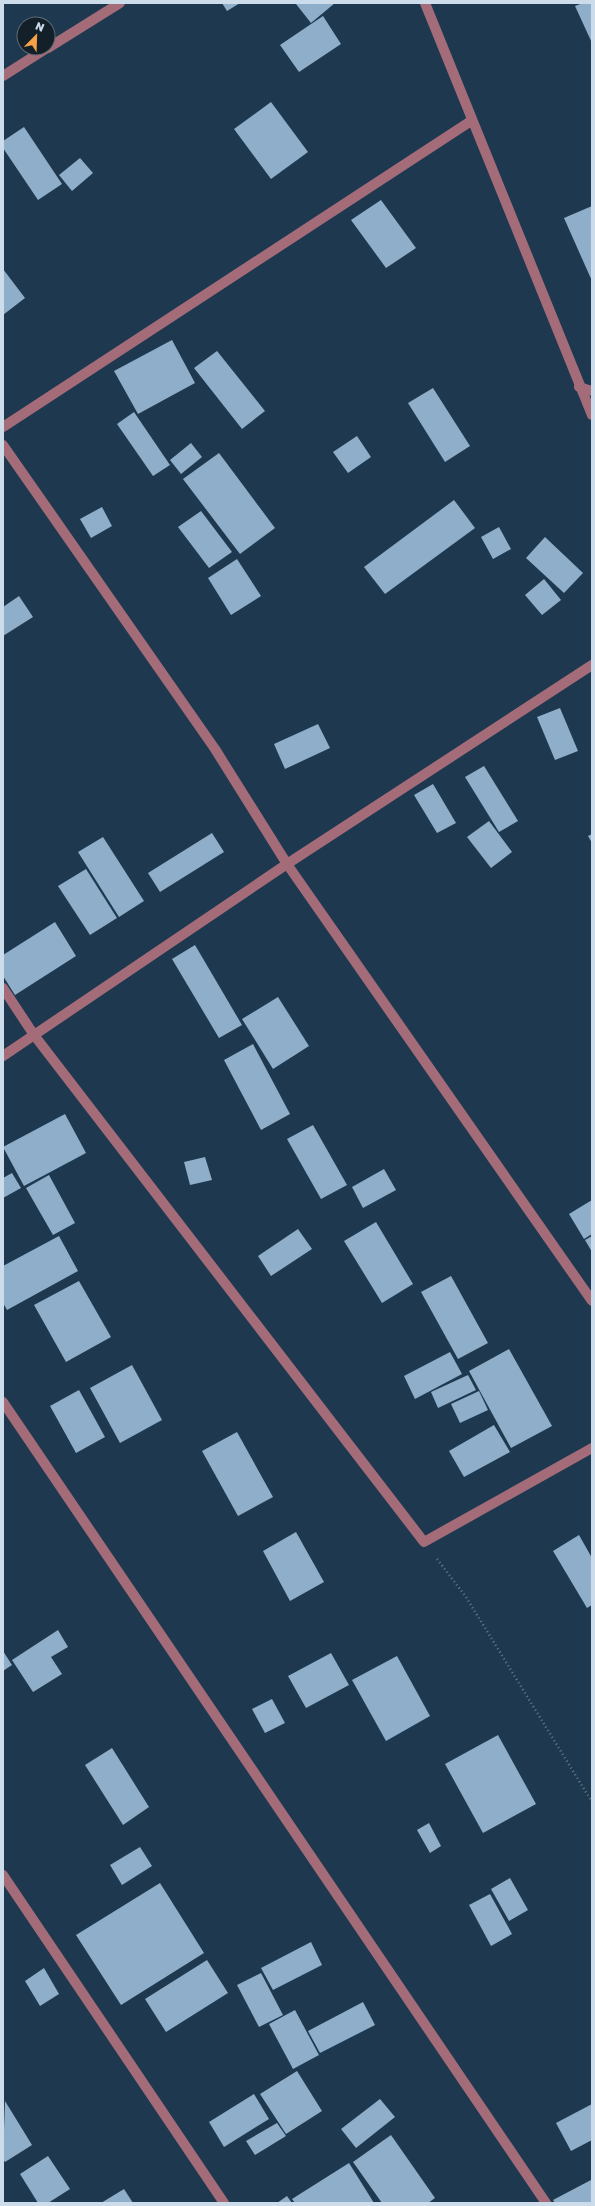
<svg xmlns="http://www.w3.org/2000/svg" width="595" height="2206" font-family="'Golos Text',sans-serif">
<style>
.building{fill:#8faec9}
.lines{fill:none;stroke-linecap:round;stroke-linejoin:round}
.path{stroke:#657b8e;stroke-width:2.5;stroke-dasharray:1 3;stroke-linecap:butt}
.minor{stroke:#a46c79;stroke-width:10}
</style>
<rect width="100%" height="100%" fill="#1e394f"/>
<!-- building -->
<g class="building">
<path d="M 222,3 L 240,3 L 227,11 Z"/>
<path d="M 297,3 L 335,3 L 311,23 L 296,4 Z"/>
<path d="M 583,3 L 592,3 L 592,43 L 575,6 Z"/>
<path d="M 323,16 L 341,44 L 299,72 L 280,45 Z"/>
<path d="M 271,102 L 308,152 L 271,179 L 234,129 Z"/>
<path d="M 24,127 L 62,184 L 38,200 L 3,148 L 3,141 Z"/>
<path d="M 80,158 L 93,173 L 72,191 L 59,175 Z"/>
<path d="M 381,200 L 416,248 L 386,268 L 351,220 Z"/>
<path d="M 592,206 L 592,281 L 564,218 Z"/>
<path d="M 3,269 L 25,298 L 3,315 Z"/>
<path d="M 172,340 L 195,383 L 138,414 L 114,371 Z"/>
<path d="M 217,351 L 265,411 L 242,429 L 194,368 Z"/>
<path d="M 433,388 L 470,446 L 445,462 L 408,403 Z"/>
<path d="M 134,412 L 170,465 L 153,476 L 117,424 Z"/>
<path d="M 357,436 L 371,457 L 348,473 L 333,452 Z"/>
<path d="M 191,443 L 202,457 L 181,474 L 170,460 Z"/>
<path d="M 219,453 L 275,528 L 240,554 L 183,479 Z"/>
<path d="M 454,500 L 475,528 L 385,594 L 364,567 Z"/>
<path d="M 102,507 L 112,526 L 91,538 L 80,519 Z"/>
<path d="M 201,511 L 232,552 L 209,568 L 178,527 Z"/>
<path d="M 499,527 L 511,549 L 493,559 L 481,537 Z"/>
<path d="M 545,537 L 583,573 L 564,593 L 526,558 Z"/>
<path d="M 237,559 L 261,596 L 231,615 L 208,578 Z"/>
<path d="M 544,579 L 561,600 L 542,615 L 525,595 Z"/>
<path d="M 19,596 L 33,617 L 3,636 L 3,607 Z"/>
<path d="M 560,708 L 578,751 L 555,760 L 537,717 Z"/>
<path d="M 318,724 L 330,748 L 285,769 L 274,744 Z"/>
<path d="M 484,766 L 518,821 L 499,832 L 465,777 Z"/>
<path d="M 433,784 L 456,823 L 437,833 L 414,795 Z"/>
<path d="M 489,821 L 512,852 L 491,868 L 467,837 Z"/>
<path d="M 212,833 L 224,852 L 160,892 L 148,873 Z"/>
<path d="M 592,834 L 592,843 L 588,836 Z"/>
<path d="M 103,837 L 144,901 L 119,917 L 78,852 Z"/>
<path d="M 86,869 L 117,918 L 90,935 L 58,886 Z"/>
<path d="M 55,922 L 76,956 L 15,995 L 3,976 L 3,955 Z"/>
<path d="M 195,945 L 242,1025 L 219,1038 L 172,959 Z"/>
<path d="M 278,997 L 309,1046 L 273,1069 L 242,1019 Z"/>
<path d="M 253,1044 L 290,1114 L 261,1130 L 224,1060 Z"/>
<path d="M 65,1114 L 86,1153 L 24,1186 L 3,1147 Z"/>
<path d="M 313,1125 L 347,1185 L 321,1199 L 287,1139 Z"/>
<path d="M 205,1157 L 212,1180 L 190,1185 L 184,1162 Z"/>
<path d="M 384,1169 L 396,1190 L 363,1208 L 352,1187 Z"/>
<path d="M 12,1173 L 21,1188 L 3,1198 L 3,1178 Z"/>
<path d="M 49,1175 L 75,1223 L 53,1235 L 26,1188 Z"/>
<path d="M 592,1200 L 592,1234 L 584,1239 L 569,1214 Z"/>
<path d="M 376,1222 L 413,1284 L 382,1303 L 344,1241 Z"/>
<path d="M 298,1229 L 312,1249 L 271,1276 L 258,1256 Z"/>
<path d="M 59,1236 L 78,1271 L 7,1310 L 3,1303 L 3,1266 Z"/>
<path d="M 592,1236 L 592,1252 L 585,1240 Z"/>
<path d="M 451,1276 L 488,1343 L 458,1359 L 421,1292 Z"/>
<path d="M 79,1281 L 111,1337 L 66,1362 L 34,1305 Z"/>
<path d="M 509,1349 L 552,1426 L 511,1448 L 469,1371 Z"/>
<path d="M 450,1352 L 462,1374 L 415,1399 L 404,1376 Z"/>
<path d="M 132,1365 L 162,1420 L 120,1443 L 90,1388 Z"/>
<path d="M 468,1375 L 476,1390 L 438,1408 L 431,1392 Z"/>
<path d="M 79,1390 L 105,1437 L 76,1453 L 50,1406 Z"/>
<path d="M 479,1391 L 488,1410 L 460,1423 L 451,1404 Z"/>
<path d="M 494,1425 L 510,1452 L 464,1477 L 449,1451 Z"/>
<path d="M 237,1432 L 273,1497 L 238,1516 L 202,1451 Z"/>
<path d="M 296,1532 L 324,1582 L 290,1601 L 263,1551 Z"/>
<path d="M 579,1535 L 592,1558 L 592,1605 L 587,1608 L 553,1551 Z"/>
<path d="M 58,1630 L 68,1647 L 51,1657 L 62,1674 L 33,1692 L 12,1660 Z"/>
<path d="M 3,1651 L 12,1665 L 3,1671 Z"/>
<path d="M 331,1653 L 349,1685 L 306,1708 L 288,1676 Z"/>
<path d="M 397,1656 L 430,1716 L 386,1741 L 352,1680 Z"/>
<path d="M 272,1699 L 285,1723 L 265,1733 L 252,1709 Z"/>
<path d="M 498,1735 L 536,1804 L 483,1833 L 445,1764 Z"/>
<path d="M 112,1748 L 149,1807 L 123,1825 L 85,1765 Z"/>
<path d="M 429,1823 L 441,1846 L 430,1853 L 417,1830 Z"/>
<path d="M 140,1847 L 152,1866 L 122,1885 L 110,1865 Z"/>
<path d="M 510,1878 L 528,1910 L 509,1921 L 491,1889 Z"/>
<path d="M 160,1883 L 204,1953 L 121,2005 L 76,1935 Z"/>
<path d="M 490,1894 L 512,1934 L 491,1946 L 469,1905 Z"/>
<path d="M 311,1942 L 322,1965 L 273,1990 L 261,1968 Z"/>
<path d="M 207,1960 L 228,1993 L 166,2032 L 145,1999 Z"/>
<path d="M 44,1968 L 59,1994 L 40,2006 L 25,1981 Z"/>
<path d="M 261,1973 L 283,2015 L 259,2027 L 237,1985 Z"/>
<path d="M 363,2002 L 375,2025 L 320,2053 L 308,2031 Z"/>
<path d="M 295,2010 L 319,2055 L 293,2069 L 269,2024 Z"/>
<path d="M 297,2071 L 322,2111 L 286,2134 L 260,2094 Z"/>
<path d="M 254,2094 L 269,2119 L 224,2147 L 209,2122 Z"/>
<path d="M 380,2099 L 395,2117 L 356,2148 L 341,2129 Z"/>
<path d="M 5,2101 L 32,2145 L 5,2162 L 3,2159 Z"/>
<path d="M 592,2104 L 592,2140 L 571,2151 L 556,2123 Z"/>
<path d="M 277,2123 L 286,2136 L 255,2155 L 246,2141 Z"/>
<path d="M 391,2135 L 435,2198 L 428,2203 L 382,2203 L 353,2162 Z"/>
<path d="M 48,2156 L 70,2189 L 48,2203 L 38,2203 L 20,2174 Z"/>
<path d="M 349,2163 L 374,2203 L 295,2203 L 292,2199 Z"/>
<path d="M 591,2180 L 592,2202 L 555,2203 L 553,2200 Z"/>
<path d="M 124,2189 L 133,2203 L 101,2203 Z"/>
<path d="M 287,2196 L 292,2203 L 277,2203 Z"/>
</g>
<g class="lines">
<!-- path -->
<path class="path" d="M 437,1559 L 466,1597 L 592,1802"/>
<!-- minor -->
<g class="minor">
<path d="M 425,3 L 592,415"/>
<path d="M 48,48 L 120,3"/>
<path d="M 3,76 L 47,48"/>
<path d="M 579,387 L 592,391"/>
<path d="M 3,427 L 471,121"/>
<path d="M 3,445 L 215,749 L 287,864 L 592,1301"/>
<path d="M 3,988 L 34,1035 L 424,1542 L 592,1448"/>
<path d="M 3,1056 L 287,864 L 592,665"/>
<path d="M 3,1402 L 546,2203"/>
<path d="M 3,1875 L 224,2203"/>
</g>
</g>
<!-- border -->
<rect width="595" height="2206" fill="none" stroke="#ccdcea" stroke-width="8"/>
<!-- north arrow -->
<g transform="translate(36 36) rotate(23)"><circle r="19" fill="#131f29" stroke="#5d6b76"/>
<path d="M0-3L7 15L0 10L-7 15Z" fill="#f6a247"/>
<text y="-6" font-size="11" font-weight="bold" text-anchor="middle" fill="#ccdcea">N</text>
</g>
</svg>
